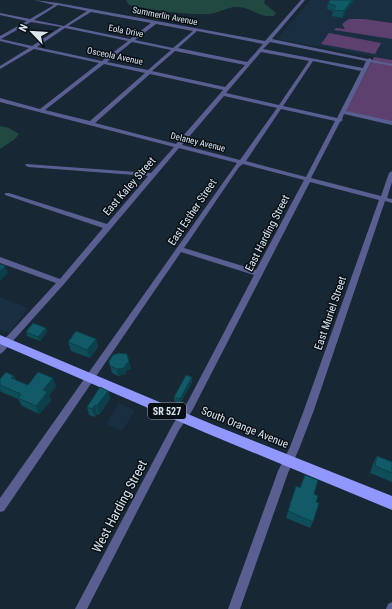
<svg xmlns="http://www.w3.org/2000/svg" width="392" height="609" font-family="'Roboto Condensed',sans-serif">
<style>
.built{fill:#1a2e41}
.green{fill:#5d406e}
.water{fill:#214942}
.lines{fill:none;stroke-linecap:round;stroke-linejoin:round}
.minor{fill:#5a5f91;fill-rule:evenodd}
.major{fill:#9097ff;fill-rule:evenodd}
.wall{fill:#0f4d59}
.shaded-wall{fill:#0c3f49}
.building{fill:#115a68;stroke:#0c3f49}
.labels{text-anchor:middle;stroke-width:3;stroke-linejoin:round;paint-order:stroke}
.far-street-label{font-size:9px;fill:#dbe5ee;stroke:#080f15}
.shield{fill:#080f15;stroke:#9ca5ad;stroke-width:1}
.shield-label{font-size:10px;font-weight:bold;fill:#dbe5ee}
.street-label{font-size:11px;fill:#dbe5ee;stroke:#080f15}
.near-street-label{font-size:13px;fill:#dbe5ee;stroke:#080f15}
</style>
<rect width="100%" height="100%" fill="#172734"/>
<!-- built -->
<g class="built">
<path d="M 310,0 L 392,0 L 392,60 L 277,39 Z"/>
<path d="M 0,297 L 28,308 L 9,333 L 0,329 Z"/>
<path d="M 119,403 L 135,410 L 122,431 L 106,424 Z"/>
</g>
<!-- green -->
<g class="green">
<path d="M 349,19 L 364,19 L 392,23 L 392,39 L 334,30 L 336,28 L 345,29 L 342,24 Z"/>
<path d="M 329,33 L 381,43 L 375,54 L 321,44 Z"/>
<path d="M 374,57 L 392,60 L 392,122 L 348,112 L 346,110 Z"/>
</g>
<!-- water -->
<g class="water">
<path d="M 126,0 L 265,0 L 264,3 L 276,13 L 274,16 C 260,18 252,8 239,7 C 228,6 219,13 209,14 C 182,15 155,10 129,5 Z"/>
<path d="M 0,126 L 9,128 L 19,134 L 15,139 L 0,149 Z"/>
</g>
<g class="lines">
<!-- minor -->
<g class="minor">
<path d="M 34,0 L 58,3 L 265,41 L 301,0 L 305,0 L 272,39 L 368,59 L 370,58 L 372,60 L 392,64 L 392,66 L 371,62 L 346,111 L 392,121 L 392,125 L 344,114 L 342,119 L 343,120 L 340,122 L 311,178 L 381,196 L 389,173 L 392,171 L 392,182 L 387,198 L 392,199 L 392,203 L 385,201 L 314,410 L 299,449 L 288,473 L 240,609 L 228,609 L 278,471 L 290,447 L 304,410 L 379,200 L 310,182 L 192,411 L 179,430 L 87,609 L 75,609 L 173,424 L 186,405 L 254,275 L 181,252 L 4,511 L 0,512 L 0,498 L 237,163 L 179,148 L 64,284 L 3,352 L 0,354 L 0,344 L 56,283 L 0,263 L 0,257 L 60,279 L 103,228 L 5,195 L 5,193 L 9,193 L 107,224 L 148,176 L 28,167 L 25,165 L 26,164 L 151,173 L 174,147 L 0,102 L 0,98 L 40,109 L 99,63 L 34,49 L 0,69 L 0,66 L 29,48 L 0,41 L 0,36 L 27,21 L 0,15 L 0,13 L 30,19 L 54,5 ZM 58,5 L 87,11 L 64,26 L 34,20 ZM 91,12 L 151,23 L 130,39 L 68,26 ZM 31,22 L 61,27 L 32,46 L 1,39 ZM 156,24 L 193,31 L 173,48 L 135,40 ZM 65,28 L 128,41 L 102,61 L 37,47 ZM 197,31 L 263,44 L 247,62 L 178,48 ZM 132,42 L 171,50 L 148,70 L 107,62 ZM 270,42 L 366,61 L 363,68 L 263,49 ZM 175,51 L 245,65 L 225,87 L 152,71 ZM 261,52 L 309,61 L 279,105 L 226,93 ZM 313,61 L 361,71 L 337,118 L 283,106 ZM 104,64 L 145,73 L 90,121 L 45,110 ZM 150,74 L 223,90 L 176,144 L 95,123 ZM 224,96 L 277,108 L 240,160 L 182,145 ZM 281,109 L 335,121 L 306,177 L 246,161 ZM 243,164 L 304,180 L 256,270 L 184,248 L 239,167 Z"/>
<path d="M 392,602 L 392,609 L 386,609 L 388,604 Z"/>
</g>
<!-- major -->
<path class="major" d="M 0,335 L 214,425 L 392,496 L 392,510 L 206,433 L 0,344 Z"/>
</g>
<!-- wall -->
<g class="wall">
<path d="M 354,0 L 342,18 L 332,16 L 333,11 L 327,9 L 328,3 Z"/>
<path d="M 46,328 L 47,332 L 40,341 L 27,336 L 26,332 Z"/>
<path d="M 96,339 L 98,347 L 90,358 L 71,351 L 68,342 Z"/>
<path d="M 109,361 L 129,362 L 131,369 L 127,370 L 125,374 L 118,376 L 112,373 Z"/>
<path d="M 14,376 L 16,380 L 28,385 L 56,386 L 49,396 L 51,400 L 50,402 L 39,414 L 22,406 L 18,399 L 1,392 L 0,390 L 0,379 Z"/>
<path d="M 192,382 L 180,404 L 174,401 L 174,397 Z"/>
<path d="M 108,391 L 110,399 L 99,415 L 97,414 L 95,417 L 89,415 L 87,407 Z"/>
<path d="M 377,456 L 392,462 L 392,482 L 370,473 L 373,464 Z"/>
<path d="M 305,475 L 314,494 L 316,502 L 313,522 L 310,528 L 286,518 L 296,486 L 300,488 Z"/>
</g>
<!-- shaded-wall -->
<g class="shaded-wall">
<path d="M 352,0 L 354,0 L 342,18 L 344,11 Z"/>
<path d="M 5,266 L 8,273 L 0,281 L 0,271 Z"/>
<path d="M 46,328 L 47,332 L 40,341 L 38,337 Z"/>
<path d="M 96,339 L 98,347 L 90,358 L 87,350 Z"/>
<path d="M 129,362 L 131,369 L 127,370 L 125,374 L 118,376 L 117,369 L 126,364 Z"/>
<path d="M 14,376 L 18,384 L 11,378 Z"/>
<path d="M 192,377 L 192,382 L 180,404 L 180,399 Z"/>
<path d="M 53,378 L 56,386 L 49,396 L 51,400 L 50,402 L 39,414 L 36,406 L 43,390 Z"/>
<path d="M 108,391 L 110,399 L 99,415 L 97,406 Z"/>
<path d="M 95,405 L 97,414 L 95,417 L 92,409 Z"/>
</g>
<!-- building -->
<g class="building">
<path d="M 330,0 L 352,0 L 344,11 L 333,10 L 336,6 L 328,3 Z"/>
<path d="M 0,264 L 5,266 L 0,271 Z"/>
<path d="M 33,323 L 46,328 L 38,337 L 26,332 Z"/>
<path d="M 76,331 L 96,339 L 87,350 L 68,342 Z"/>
<path d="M 119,353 L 127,354 L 129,362 L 126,364 L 124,368 L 117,369 L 110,366 L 109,361 L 113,355 Z"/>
<path d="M 6,372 L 14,376 L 11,378 L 28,385 L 38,372 L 53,378 L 43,390 L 47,392 L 46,394 L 36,406 L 18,398 L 21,394 L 0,385 L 0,379 Z"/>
<path d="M 186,375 L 192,377 L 180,399 L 174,397 Z"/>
<path d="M 100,387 L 108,391 L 97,406 L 95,405 L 92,409 L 87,407 Z"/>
<path d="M 377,456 L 392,462 L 392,473 L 375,466 Z"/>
<path d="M 305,475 L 318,480 L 314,494 L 318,496 L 316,502 L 319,503 L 313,522 L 288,511 L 296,486 L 300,488 Z"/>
</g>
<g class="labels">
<!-- far-street labels -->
<g class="far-street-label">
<text transform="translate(165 16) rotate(11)" y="3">Summerlin Avenue</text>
<text transform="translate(126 31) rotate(11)" y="3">Eola Drive</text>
<text transform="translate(115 56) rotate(12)" y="3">Osceola Avenue</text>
<text transform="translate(198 142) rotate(14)" y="3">Delaney Avenue</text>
</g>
<!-- shield labels -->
<rect class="shield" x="148" y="403" width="38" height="16" rx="3"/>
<g class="shield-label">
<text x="167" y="415">SR 527</text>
</g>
<!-- street labels -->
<g class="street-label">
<text transform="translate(129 186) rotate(-49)" y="4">East Kaley Street</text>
<text transform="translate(192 212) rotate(-56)" y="4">East Esther Street</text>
<text transform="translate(267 233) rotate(-63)" y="4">East Harding Street</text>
<text transform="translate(330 313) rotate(-71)" y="4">East Muriel Street</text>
<text transform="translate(245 427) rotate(22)" y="4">South Orange Avenue</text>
</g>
<!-- near-street labels -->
<g class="near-street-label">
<text transform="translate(119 506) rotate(-62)" y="5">West Harding Street</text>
</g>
</g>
<!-- north arrow -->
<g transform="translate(32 32) rotate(295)" stroke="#080f15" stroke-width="3" paint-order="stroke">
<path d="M0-3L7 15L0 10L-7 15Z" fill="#dbe5ee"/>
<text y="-6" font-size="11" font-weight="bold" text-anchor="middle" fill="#dbe5ee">N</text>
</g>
</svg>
